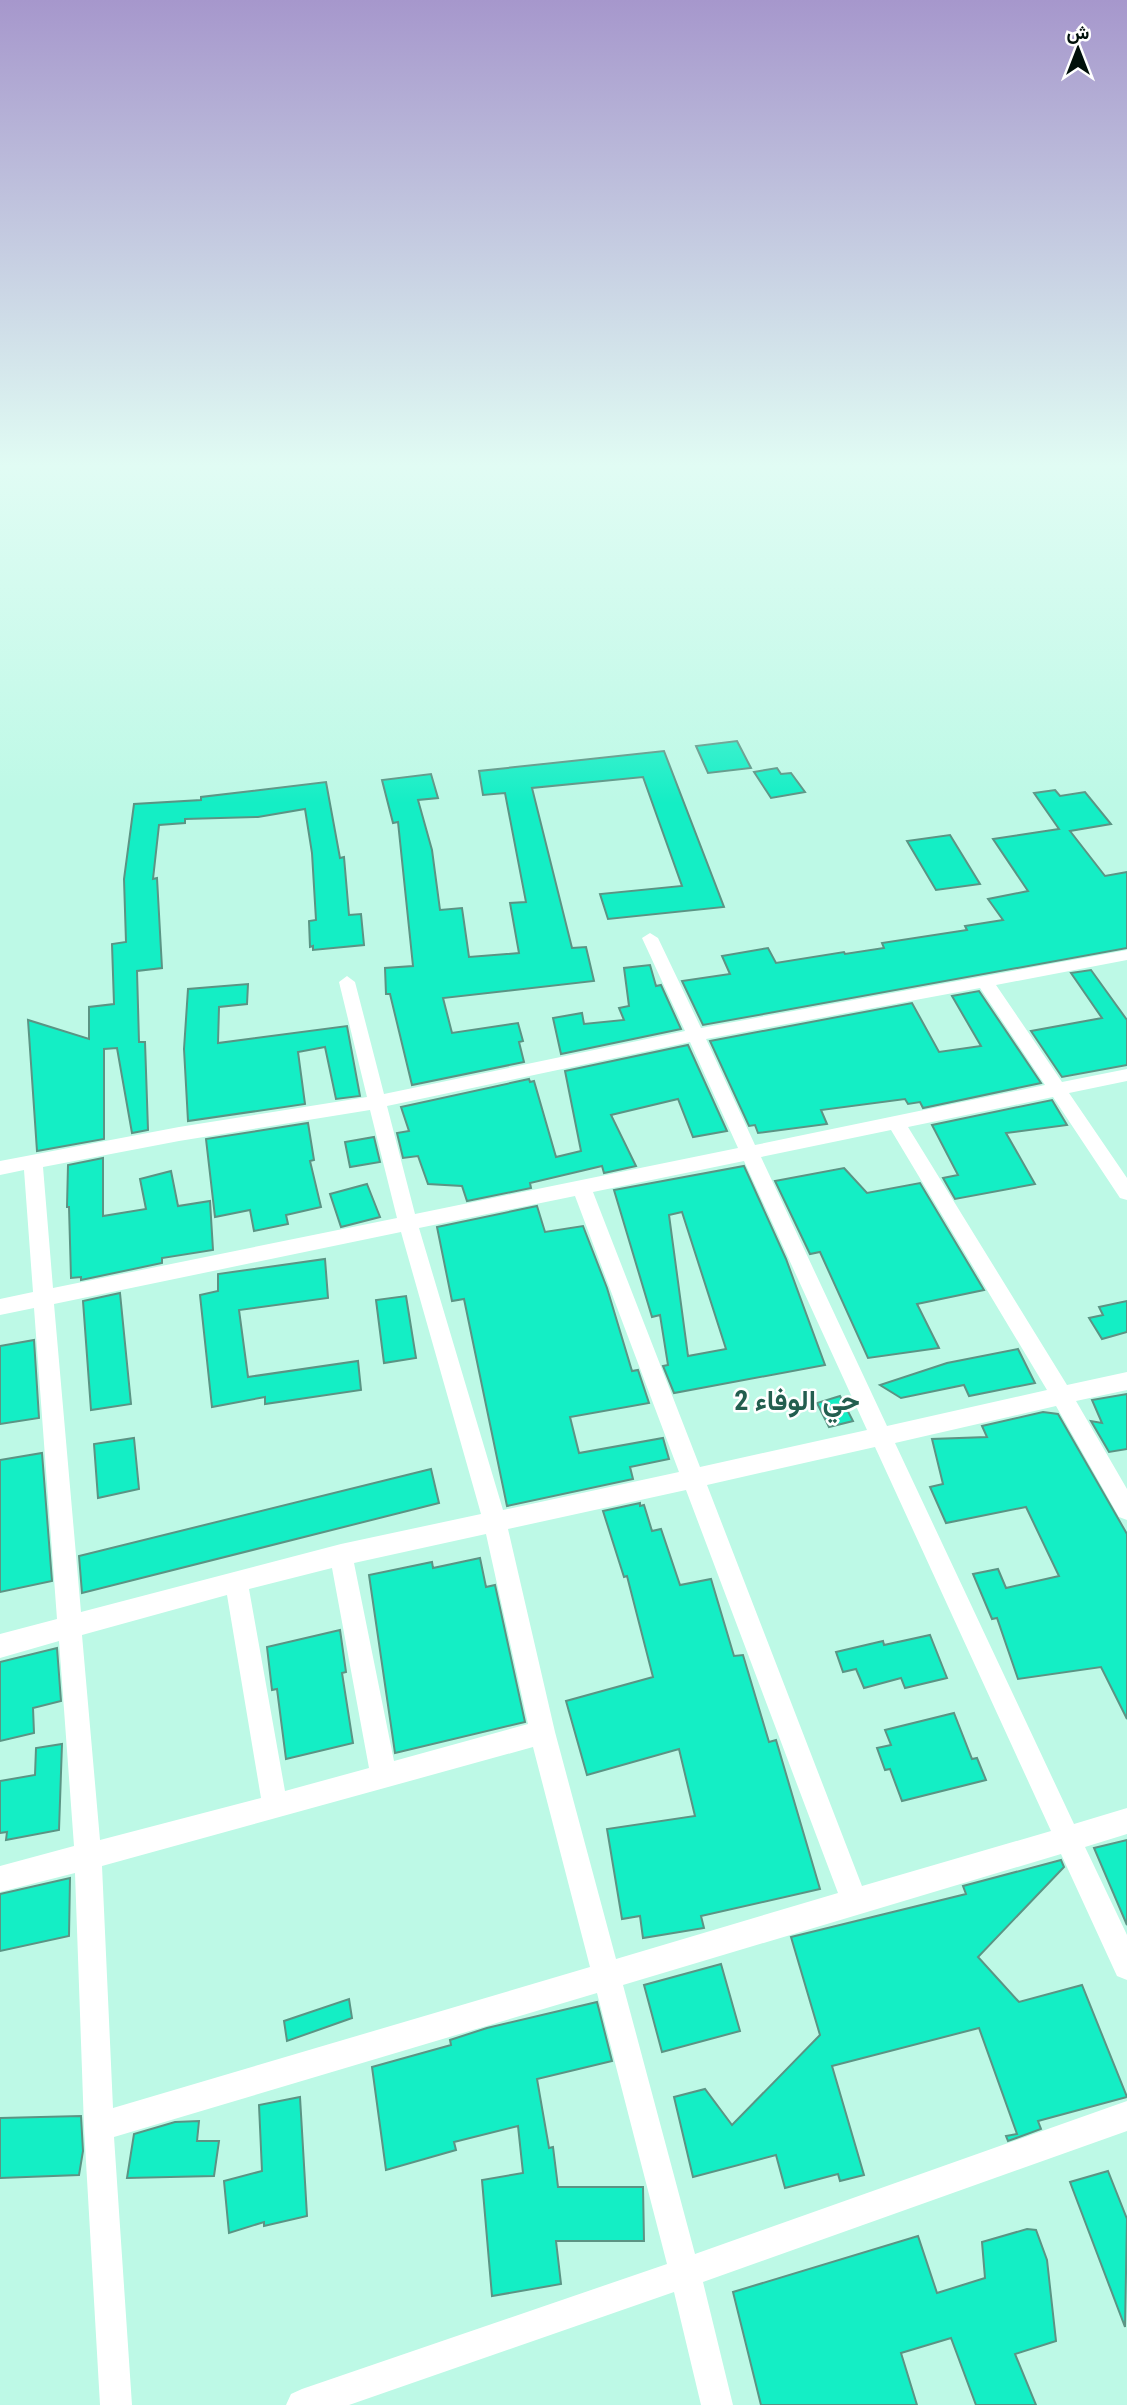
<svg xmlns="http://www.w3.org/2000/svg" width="1127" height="2405" font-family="'Roboto Condensed',Vazirmatn,sans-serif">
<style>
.building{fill:#14eec5;stroke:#5b9484;stroke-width:2;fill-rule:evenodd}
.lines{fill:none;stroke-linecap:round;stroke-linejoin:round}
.street{fill:#fff;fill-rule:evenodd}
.labels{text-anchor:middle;stroke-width:5;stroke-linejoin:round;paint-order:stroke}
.district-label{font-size:28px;font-weight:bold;fill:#235e4f;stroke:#fff}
</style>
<rect width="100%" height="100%" fill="#bdf9e6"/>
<!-- building -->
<g class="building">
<path d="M 737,741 L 751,768 L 708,773 L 696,746 Z"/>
<path d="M 664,751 L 724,907 L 608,919 L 600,894 L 682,886 L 643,777 L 532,788 L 572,948 L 586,947 L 594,981 L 443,998 L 452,1033 L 518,1023 L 523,1041 L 519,1042 L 524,1062 L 412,1085 L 390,994 L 386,994 L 385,968 L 413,966 L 398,822 L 393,823 L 382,780 L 431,774 L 438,798 L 418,800 L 432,850 L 440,910 L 462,908 L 469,957 L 519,953 L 510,903 L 526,902 L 505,793 L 483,795 L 479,771 Z"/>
<path d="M 777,768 L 781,774 L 791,773 L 805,792 L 771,798 L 754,772 Z"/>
<path d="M 326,782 L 340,858 L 344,857 L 349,915 L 361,914 L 364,945 L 313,950 L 313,946 L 310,947 L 309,921 L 316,920 L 312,853 L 305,809 L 258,817 L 185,819 L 185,823 L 159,825 L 153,879 L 157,878 L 162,968 L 137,971 L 139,1042 L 145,1042 L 148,1130 L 132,1133 L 117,1048 L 104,1049 L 104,1139 L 37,1151 L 28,1020 L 89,1039 L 89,1007 L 114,1004 L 112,944 L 126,942 L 124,879 L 134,804 L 201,800 L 201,797 Z"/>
<path d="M 1055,790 L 1060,796 L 1085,792 L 1111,824 L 1070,831 L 1105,876 L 1127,872 L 1127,948 L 703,1025 L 682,981 L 730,974 L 722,956 L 768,948 L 776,963 L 844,952 L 845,954 L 884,948 L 882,943 L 967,930 L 965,926 L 1003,920 L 988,899 L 1028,891 L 993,839 L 1059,829 L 1034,793 Z"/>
<path d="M 950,835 L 980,884 L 936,890 L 907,841 Z"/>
<path d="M 650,965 L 656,986 L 661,985 L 681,1029 L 561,1054 L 553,1018 L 582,1013 L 584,1024 L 624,1020 L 619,1008 L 629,1006 L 624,968 Z"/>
<path d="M 1091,970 L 1127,1020 L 1127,1065 L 1062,1077 L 1031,1031 L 1102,1018 L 1071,973 Z"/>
<path d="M 248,984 L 247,1004 L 219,1007 L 218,1043 L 347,1026 L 360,1096 L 336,1099 L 325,1047 L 298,1052 L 305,1104 L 188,1121 L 184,1049 L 188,989 Z"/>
<path d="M 979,991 L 1041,1083 L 923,1108 L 920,1102 L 908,1104 L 905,1099 L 821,1110 L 827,1124 L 758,1133 L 755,1125 L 749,1126 L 710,1041 L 912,1003 L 939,1052 L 981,1046 L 952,996 Z"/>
<path d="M 688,1045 L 727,1131 L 693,1137 L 678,1099 L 611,1115 L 636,1166 L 604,1173 L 602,1166 L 530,1183 L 531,1188 L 467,1201 L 462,1186 L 428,1184 L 418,1156 L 403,1158 L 397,1133 L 409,1131 L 401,1107 L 529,1079 L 530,1082 L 534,1081 L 556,1157 L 581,1151 L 565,1071 Z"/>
<path d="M 1052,1100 L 1067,1125 L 1006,1133 L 1035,1184 L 955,1199 L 943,1178 L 958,1175 L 932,1125 Z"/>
<path d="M 308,1123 L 314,1160 L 310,1161 L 321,1207 L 286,1215 L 288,1224 L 254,1231 L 250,1210 L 215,1217 L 206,1139 Z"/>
<path d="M 374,1137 L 380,1162 L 350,1167 L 345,1142 Z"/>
<path d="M 103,1158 L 103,1216 L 146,1209 L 140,1179 L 171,1171 L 178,1206 L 210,1201 L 213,1250 L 162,1258 L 162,1263 L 81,1280 L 81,1277 L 71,1278 L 69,1207 L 67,1207 L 68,1165 Z"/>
<path d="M 744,1166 L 786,1259 L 825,1365 L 674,1393 L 663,1366 L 668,1365 L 660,1315 L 652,1317 L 614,1190 ZM 682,1212 L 726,1349 L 688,1356 L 669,1215 Z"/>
<path d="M 844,1168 L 867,1193 L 920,1183 L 984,1290 L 917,1304 L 939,1348 L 868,1358 L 820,1252 L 810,1254 L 775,1181 Z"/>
<path d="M 367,1184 L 380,1217 L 341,1227 L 330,1194 Z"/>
<path d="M 537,1206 L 545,1232 L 583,1226 L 607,1288 L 632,1371 L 638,1370 L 649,1403 L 570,1417 L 579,1453 L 663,1438 L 669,1459 L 630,1467 L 633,1479 L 507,1506 L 464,1299 L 452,1301 L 437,1227 Z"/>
<path d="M 325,1259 L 328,1298 L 239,1310 L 248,1377 L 358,1361 L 361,1390 L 265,1404 L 265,1397 L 212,1407 L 200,1295 L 218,1291 L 218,1274 Z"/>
<path d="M 120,1293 L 131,1404 L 91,1410 L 83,1301 Z"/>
<path d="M 406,1296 L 416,1358 L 384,1363 L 376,1300 Z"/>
<path d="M 1127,1301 L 1127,1332 L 1102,1339 L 1089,1318 L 1103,1315 L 1099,1307 Z"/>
<path d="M 34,1340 L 39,1418 L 0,1424 L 0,1346 Z"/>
<path d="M 1018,1349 L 1035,1383 L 969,1396 L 964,1385 L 901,1398 L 880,1385 L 947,1363 Z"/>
<path d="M 1127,1394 L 1127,1449 L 1109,1452 L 1091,1421 L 1102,1423 L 1092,1400 Z"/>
<path d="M 840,1396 L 853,1421 L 829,1427 L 817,1403 Z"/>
<path d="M 1043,1412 L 1058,1414 L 1127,1534 L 1127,1719 L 1101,1667 L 1018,1679 L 997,1618 L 992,1619 L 973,1574 L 998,1569 L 1006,1588 L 1059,1576 L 1026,1507 L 946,1523 L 930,1487 L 943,1484 L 932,1439 L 987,1437 L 982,1426 Z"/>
<path d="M 134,1438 L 139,1489 L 98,1498 L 94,1444 Z"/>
<path d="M 42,1453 L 52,1581 L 0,1592 L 0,1460 Z"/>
<path d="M 431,1469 L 439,1503 L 82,1593 L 79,1556 Z"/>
<path d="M 640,1503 L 640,1506 L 644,1505 L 652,1531 L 661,1529 L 680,1585 L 711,1579 L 734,1656 L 743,1655 L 769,1742 L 776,1740 L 820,1889 L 701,1916 L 704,1928 L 643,1938 L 640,1916 L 622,1919 L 607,1829 L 695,1816 L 679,1749 L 587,1775 L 566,1701 L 653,1677 L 627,1576 L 624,1577 L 603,1511 Z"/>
<path d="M 480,1558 L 486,1587 L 495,1585 L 525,1722 L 395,1753 L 369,1575 L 432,1562 L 433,1568 Z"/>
<path d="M 340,1630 L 346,1672 L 342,1673 L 353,1743 L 286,1759 L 277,1689 L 272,1690 L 267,1647 Z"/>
<path d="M 930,1635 L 947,1678 L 905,1688 L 901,1678 L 864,1688 L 856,1669 L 843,1672 L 836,1652 L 883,1641 L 884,1645 Z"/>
<path d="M 57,1648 L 61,1701 L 33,1708 L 34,1733 L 0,1741 L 0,1662 Z"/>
<path d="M 954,1713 L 972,1759 L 977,1758 L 986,1780 L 902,1801 L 890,1769 L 885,1770 L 877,1748 L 891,1745 L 885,1730 Z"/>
<path d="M 62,1744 L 59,1830 L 6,1840 L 7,1832 L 0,1833 L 0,1781 L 35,1775 L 36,1748 Z"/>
<path d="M 1127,1840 L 1127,1925 L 1094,1848 Z"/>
<path d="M 1061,1860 L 1064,1867 L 978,1957 L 1019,2002 L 1082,1985 L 1127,2097 L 1038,2121 L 1041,2129 L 1008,2141 L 1006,2136 L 1017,2134 L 979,2028 L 832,2066 L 864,2175 L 840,2181 L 838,2174 L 785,2188 L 776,2155 L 693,2177 L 674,2097 L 705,2089 L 732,2125 L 820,2035 L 791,1937 L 966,1894 L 963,1886 Z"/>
<path d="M 70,1878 L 69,1936 L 0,1951 L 0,1894 Z"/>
<path d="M 721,1964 L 740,2031 L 662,2052 L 644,1985 Z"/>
<path d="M 349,1999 L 352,2018 L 287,2041 L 284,2021 Z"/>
<path d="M 597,2002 L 612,2061 L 537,2079 L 549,2148 L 553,2147 L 558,2187 L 643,2187 L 644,2241 L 556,2241 L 561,2284 L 492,2296 L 482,2180 L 523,2173 L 518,2126 L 454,2142 L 456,2150 L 386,2170 L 372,2067 L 451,2045 L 450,2040 L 487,2028 Z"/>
<path d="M 300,2097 L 307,2216 L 264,2226 L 264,2222 L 229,2233 L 224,2181 L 262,2171 L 259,2105 Z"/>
<path d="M 81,2116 L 83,2151 L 79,2175 L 0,2178 L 0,2118 Z"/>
<path d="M 199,2121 L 197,2141 L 219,2141 L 214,2176 L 127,2178 L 134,2134 L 175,2122 Z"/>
<path d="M 1108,2171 L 1127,2219 L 1125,2327 L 1070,2182 Z"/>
<path d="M 1027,2229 L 1036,2230 L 1047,2260 L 1056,2341 L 1015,2354 L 1036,2405 L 976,2405 L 951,2338 L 901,2353 L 917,2405 L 761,2405 L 733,2292 L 918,2236 L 937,2293 L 985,2278 L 982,2242 Z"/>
</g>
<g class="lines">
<!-- street -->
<path class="street" d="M 650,933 L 658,938 L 701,1028 L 1127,950 L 1127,960 L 996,985 L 1062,1082 L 1127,1069 L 1127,1081 L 1069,1093 L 1127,1178 L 1127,1200 L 1120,1198 L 1053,1097 L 908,1127 L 1067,1385 L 1127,1372 L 1127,1390 L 1076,1401 L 1127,1489 L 1127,1520 L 1119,1517 L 1056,1406 L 895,1443 L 1074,1824 L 1127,1808 L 1127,1834 L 1085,1847 L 1127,1935 L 1127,1980 L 1117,1976 L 1061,1854 L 623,1985 L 695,2254 L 1127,2101 L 1127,2131 L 703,2282 L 733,2405 L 701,2405 L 674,2292 L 349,2405 L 286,2405 L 291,2394 L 302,2389 L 667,2264 L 597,1993 L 114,2137 L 132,2405 L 100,2405 L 84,2127 L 75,1873 L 0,1892 L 0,1866 L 74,1846 L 59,1641 L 0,1658 L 0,1634 L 57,1619 L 34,1308 L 0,1315 L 0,1299 L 33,1292 L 24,1170 L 0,1175 L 0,1161 L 179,1127 L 367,1097 L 339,982 L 347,976 L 355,982 L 384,1094 L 685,1031 L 642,938 ZM 980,988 L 1045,1085 L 755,1145 L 706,1039 ZM 690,1042 L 738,1148 L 415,1214 L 387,1106 ZM 370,1110 L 397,1218 L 53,1288 L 43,1167 L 179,1141 ZM 891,1130 L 1047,1390 L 887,1426 L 761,1157 ZM 744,1161 L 867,1430 L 700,1467 L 593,1192 ZM 575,1196 L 679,1472 L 503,1510 L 419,1228 ZM 401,1232 L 481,1514 L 341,1544 L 81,1612 L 54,1304 ZM 875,1447 L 1051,1831 L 862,1886 L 707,1485 ZM 686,1490 L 838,1893 L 616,1959 L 555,1732 L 508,1529 ZM 486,1534 L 528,1724 L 394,1761 L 354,1563 ZM 332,1568 L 369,1768 L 285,1791 L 249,1589 ZM 227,1595 L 261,1798 L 100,1840 L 82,1635 ZM 533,1747 L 590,1967 L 113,2108 L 102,1866 Z"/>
</g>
<!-- sky -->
<linearGradient id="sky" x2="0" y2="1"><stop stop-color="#a697cc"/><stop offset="0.58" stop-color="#e1fcf4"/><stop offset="1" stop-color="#e1fcf4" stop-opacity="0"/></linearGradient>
<rect width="1127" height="803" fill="url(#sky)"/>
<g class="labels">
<!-- district labels -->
<g class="district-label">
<text x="797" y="1410">حي الوفاء 2</text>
</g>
</g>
<!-- north arrow -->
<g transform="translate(1078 49)" stroke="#ffffff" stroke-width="5" paint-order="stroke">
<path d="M0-5L12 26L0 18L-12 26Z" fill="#00100a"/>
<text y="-10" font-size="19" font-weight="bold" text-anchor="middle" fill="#00100a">ش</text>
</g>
</svg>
